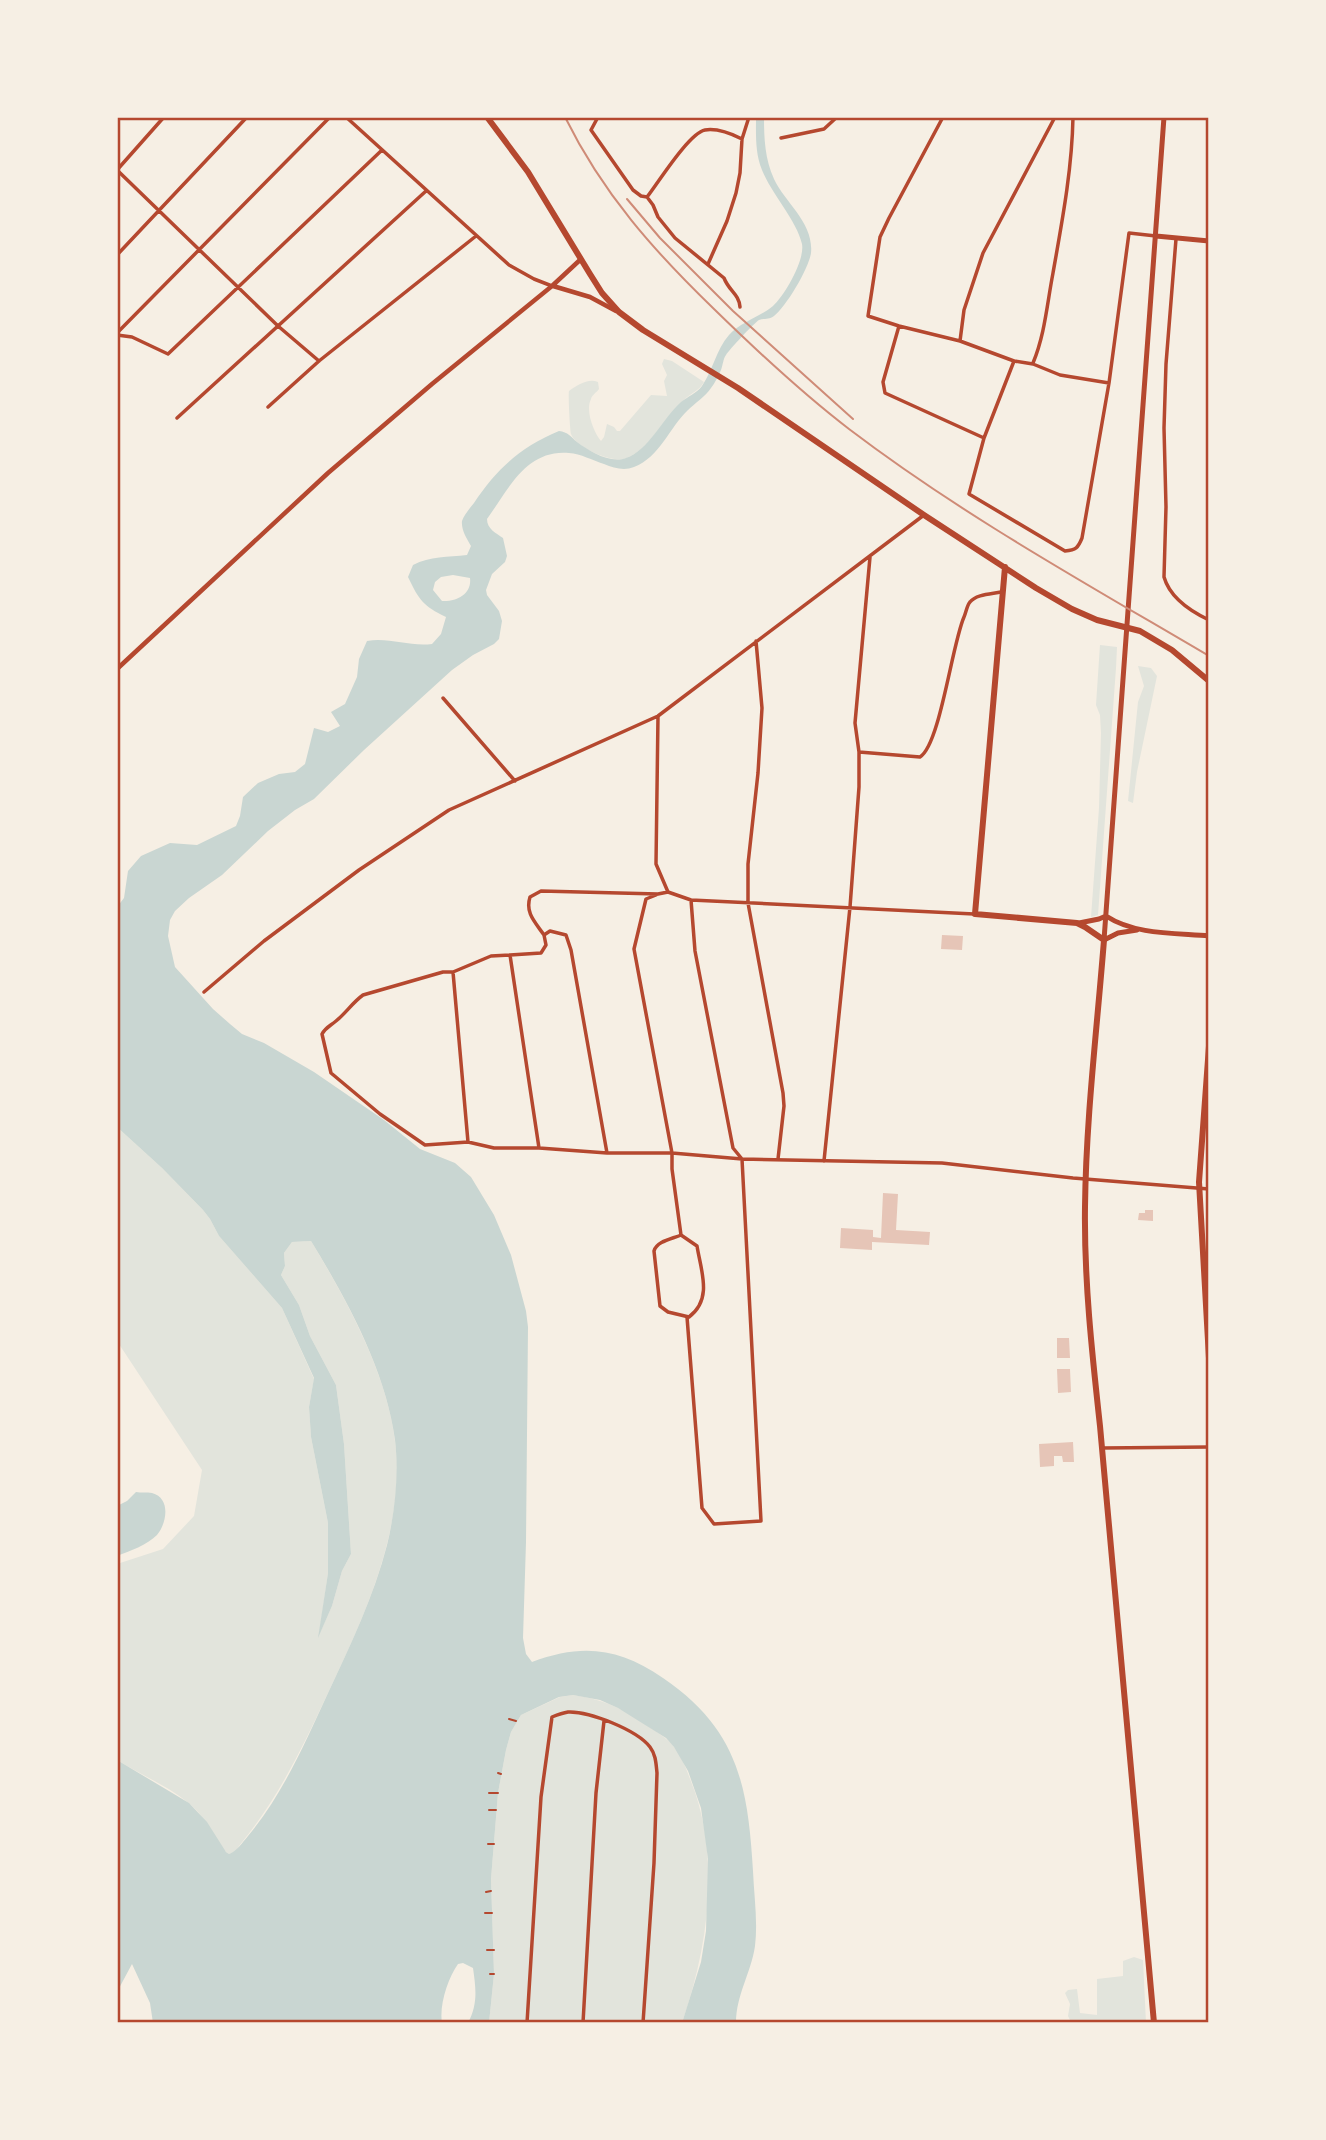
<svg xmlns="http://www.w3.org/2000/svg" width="1326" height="2140" viewBox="0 0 1326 2140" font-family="'Open Sans',sans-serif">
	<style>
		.green { fill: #e2e4dc }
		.water { fill: #c9d6d2; fill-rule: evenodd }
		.building { fill: #e6c5b7 }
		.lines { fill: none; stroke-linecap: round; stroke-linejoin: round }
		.path { stroke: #b5482f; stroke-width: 2 }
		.minor { stroke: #b5482f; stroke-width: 3.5 }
		.tertiary { stroke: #b5482f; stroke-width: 4.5 }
		.secondary { stroke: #b5482f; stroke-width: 5 }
		.trunk { stroke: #b5482f; stroke-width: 6 }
		.rail { stroke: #cf8b77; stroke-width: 2 }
		.neatline { fill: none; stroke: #b5482f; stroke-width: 2.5 }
	</style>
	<rect width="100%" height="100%" fill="#f6efe4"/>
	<path class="green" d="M 664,359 L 672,361 L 704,382 C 699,391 691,393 684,400 C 664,417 652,447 627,458 C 613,464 576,448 571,434 C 570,430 568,395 569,391 C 578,385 588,378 598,382 L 599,389 C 596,393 592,395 591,399 C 585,411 594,433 601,441 L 604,437 L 607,424 L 614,427 L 617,431 L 620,431 L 651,395 L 667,396 L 664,381 L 667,375 L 662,364 Z
		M 1100,645 L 1117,647 L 1116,668 L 1098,915 L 1091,917 L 1099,808 L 1101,733 L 1100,715 L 1096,705 Z
		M 1138,666 L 1151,668 L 1157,676 L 1137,772 L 1133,803 L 1128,801 L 1138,702 L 1144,686 Z
		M 117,1127 L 162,1168 L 203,1210 L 210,1219 L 219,1236 L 282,1308 L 314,1379 L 309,1407 L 311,1437 L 328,1523 L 328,1573 L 319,1635 L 332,1606 L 342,1571 L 351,1554 L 344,1444 L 336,1385 L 310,1336 L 299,1305 L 281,1275 L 285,1266 L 284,1253 L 292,1242 L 311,1241 C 346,1299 387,1373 395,1441 C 406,1529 364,1617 327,1695 C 302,1749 277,1800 239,1846 L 235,1852 L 229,1854 C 216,1845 208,1822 196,1810 C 176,1789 142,1776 117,1760 L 117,1564 L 163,1549 L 194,1516 L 202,1470 L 117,1341 Z
		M 573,1695 C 598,1698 621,1707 642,1722 C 653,1730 667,1737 675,1748 C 685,1762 689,1777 695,1792 C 720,1867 707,1949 682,2023 L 489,2023 L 494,1974 L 491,1879 L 498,1793 L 506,1750 L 511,1732 L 521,1715 L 560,1697 Z
		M 1134,1957 L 1143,1960 L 1146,2023 L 1087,2023 L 1070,2020 L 1068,2016 L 1070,2004 L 1065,1993 L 1068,1990 L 1077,1989 L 1080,2013 L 1097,2015 L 1097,1979 L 1123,1976 L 1123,1961 Z"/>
	<path class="water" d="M 756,117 L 764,117 C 764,139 765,159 774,179 C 786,204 814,223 811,253 C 809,268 786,307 774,316 C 769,320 764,318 759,320 C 754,323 729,350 726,355 C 723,359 723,365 721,370 C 718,376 715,383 711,388 C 705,397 695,403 688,410 C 669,428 660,457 634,467 C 624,471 614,468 604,464 C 592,460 581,454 569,453 C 526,449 508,490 487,519 C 487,529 496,533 503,538 L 507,556 L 505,562 L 492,574 L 486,590 L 487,595 L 499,611 L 502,621 L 499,639 L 494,644 L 473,655 L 452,670 L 364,750 L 314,799 L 295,810 L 268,831 L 222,875 L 189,898 L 175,911 L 170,920 L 168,936 L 175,967 L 213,1009 L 230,1024 L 242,1034 L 264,1043 L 314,1072 L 384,1120 L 420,1149 L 455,1163 L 471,1177 L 494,1215 L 511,1255 L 526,1311 L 528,1327 L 526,1542 L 523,1638 L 526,1654 L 532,1662 C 583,1643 619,1648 663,1678 C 738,1729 748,1786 753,1871 C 754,1896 758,1921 755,1946 C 751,1973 736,1995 736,2023 L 682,2023 L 701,1962 L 706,1931 L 708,1859 L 701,1808 L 688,1771 L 674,1747 L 666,1738 L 618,1708 L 600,1700 L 573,1695 L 559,1697 L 521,1715 L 511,1732 L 506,1750 L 498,1793 L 491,1879 L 494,1974 L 489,2023 L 468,2023 C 478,2004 476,1989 473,1968 L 463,1963 L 458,1964 C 448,1978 439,2005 442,2023 L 153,2023 L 150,2003 L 132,1964 L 117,1992 L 117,1760 L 189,1803 L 207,1822 L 226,1852 L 229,1854 C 237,1851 242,1843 248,1836 C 283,1794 305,1743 328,1693 C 350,1646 374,1596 387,1545 C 395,1512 399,1474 395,1440 C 386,1371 347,1300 311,1241 L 292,1242 L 284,1253 L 285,1266 L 281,1275 L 299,1305 L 310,1336 L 336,1385 L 344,1444 L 351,1554 L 342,1571 L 332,1606 L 318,1638 L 328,1573 L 328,1523 L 311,1437 L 309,1407 L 314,1378 L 282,1308 L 219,1236 L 210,1219 L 203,1210 L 162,1168 L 117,1127 L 117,907 L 124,898 L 128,871 L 141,856 L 170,843 L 197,845 L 236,826 L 240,816 L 243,797 L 258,783 L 279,774 L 295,772 L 305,764 L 314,728 L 328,732 L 340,726 L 331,712 L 345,704 L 357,677 L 359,659 L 367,641 C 389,637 410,647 432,644 L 441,634 L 446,617 C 423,606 419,600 408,577 L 413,565 C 430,556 448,557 467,555 L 471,546 C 467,539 461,530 462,521 C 464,515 470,508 474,503 C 497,468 521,447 559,431 C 568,432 571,437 577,442 C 589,451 610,464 626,458 C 648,451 663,418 681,402 C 687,397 697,393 702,386 C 713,370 716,350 729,335 C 741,322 760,317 773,306 C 785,295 805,260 802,244 C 797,221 771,193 762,170 C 755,153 756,135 756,117 ZM 453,575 L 470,578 C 472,594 457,602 442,601 L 433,590 L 435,582 L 441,577 Z
		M 136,1492 C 141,1493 147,1492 152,1493 C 171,1498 167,1523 157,1535 C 147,1545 130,1551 117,1556 L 117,1506 L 127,1501 Z"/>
	<path class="building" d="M 942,935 L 963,936 L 962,950 L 941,949 Z
		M 883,1193 L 898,1194 L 896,1230 L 930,1232 L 929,1245 L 872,1242 L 872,1250 L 840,1248 L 841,1228 L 873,1230 L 873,1237 L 881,1238 Z
		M 1145,1210 L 1153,1210 L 1153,1221 L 1138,1220 L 1139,1213 L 1145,1213 Z
		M 1057,1338 L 1069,1338 L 1070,1358 L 1057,1358 Z
		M 1057,1369 L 1070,1369 L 1071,1392 L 1058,1393 Z
		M 1073,1442 L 1074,1462 L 1063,1462 L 1062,1456 L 1054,1456 L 1054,1466 L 1040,1467 L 1039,1444 Z"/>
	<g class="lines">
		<path class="path" d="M 509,1719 L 516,1721
			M 498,1773 L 501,1774
			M 489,1793 L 498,1793
			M 489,1810 L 496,1810
			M 488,1844 L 494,1844
			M 486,1892 L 491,1891
			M 485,1913 L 492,1913
			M 487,1950 L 494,1950
			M 490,1974 L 494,1974"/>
		<path class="minor" d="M 346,117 L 509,265 L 534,279 L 552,286
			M 598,117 L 591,130 L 633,190 L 641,196 L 647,197 L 653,205 L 658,217 L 675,238 L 724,278 C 729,291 739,294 740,307
			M 943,117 L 889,218 L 880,237 L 868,316 L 899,326 L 960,341 L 1014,361 L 1033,364 L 1060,375 L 1109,383 L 1129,233 L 1156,236
			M 781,138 L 824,129 L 837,117
			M 117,170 L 278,326 L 319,361
			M 117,170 L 164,117
			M 647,197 C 658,183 689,133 705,130 C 717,128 732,134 742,139
			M 1176,239 L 1166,364 L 1164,428 L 1166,507 L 1164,577 C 1170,598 1190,611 1209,620
			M 117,255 L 247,117
			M 708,264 L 727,221 L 736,193 L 740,173 L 742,139 L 749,117
			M 899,326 L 883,382 L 885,393 L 984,438
			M 117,333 L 330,117
			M 117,335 L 132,337 L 168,354 L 382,150
			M 960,341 L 964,310 L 983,253 L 1055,117
			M 1014,361 L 984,438 L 969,494 L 1065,551 C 1076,550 1078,548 1082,538 L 1109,383
			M 1033,363 C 1045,334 1047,304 1053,273 C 1062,222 1072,170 1073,117
			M 268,407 L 319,361 L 476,236
			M 177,418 L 426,191
			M 756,641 L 762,708 L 758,773 L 748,864 L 748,903 L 783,1093 L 784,1106 L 778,1159
			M 443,698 L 515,781
			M 658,716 L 656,864 L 668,892
			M 859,752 L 920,757 C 940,745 952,644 964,617 C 966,613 967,605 970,602 C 976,594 992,594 1001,592
			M 656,895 L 646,899 L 634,949 L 672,1153 L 672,1169 L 681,1235 L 697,1246 C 701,1271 713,1299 689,1317 L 668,1312 L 660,1306 L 654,1251 C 657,1241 672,1239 681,1235
			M 510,955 L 491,956 L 453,972 L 443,972 L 363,995 C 352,1003 346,1013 336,1021 C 330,1026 326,1027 322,1034 L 331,1073 L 380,1114 L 425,1145 L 468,1142 L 494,1148 L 539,1148 L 607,1153 L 672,1153 L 742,1159 L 942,1163 L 1073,1178 L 1209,1189
			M 453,972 L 468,1142
			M 204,992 L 264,941 L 359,870 L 449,810 L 658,716 L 924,515
			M 539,1148 L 510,955 L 541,953 L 546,945 L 544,935
			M 607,1153 L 571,950 L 566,935 L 550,931 L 544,935 C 535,922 525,913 530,897 L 541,891 L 658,894 L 668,892 L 691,900 L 974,914
			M 824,1161 L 850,907 L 859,787 L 859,752 L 855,723 L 870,557
			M 687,1317 L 702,1508 L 714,1524 L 761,1521 L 742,1159 L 733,1148 L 695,951 L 691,900
			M 1102,1448 L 1209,1447
			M 527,2023 L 541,1797 L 552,1717 C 557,1715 562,1713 568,1712 C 589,1711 637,1730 650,1747 C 656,1755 656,1764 657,1773 L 654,1863 L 643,2023
			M 583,2023 L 596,1793 L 604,1721"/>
		<path class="tertiary" d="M 553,286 L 590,297 L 616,311
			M 117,669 L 328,473 L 432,384 L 552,286 L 581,259"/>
		<path class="secondary" d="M 1156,236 L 1209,241
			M 1106,916 C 1135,935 1175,933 1209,936
			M 1079,923 L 1099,919 L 1106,916
			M 1104,940 L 1164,117
			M 1104,940 L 1118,933 L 1137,930"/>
		<path class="trunk" d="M 487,117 L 528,172 L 590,274 L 602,293 L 619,312 L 643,330 L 738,388 L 924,515 L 1036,588 L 1072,609 L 1097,620 L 1140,631 L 1172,650 L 1209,681
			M 1005,567 L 975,914 L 1077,923 L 1085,927 L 1104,940 C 1097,1029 1086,1118 1085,1207 C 1084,1280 1092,1353 1100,1426 L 1154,2023
			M 1209,1046 L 1199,1182 L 1209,1358"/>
		<path class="rail" d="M 565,117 C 603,194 654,251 714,309 C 757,351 802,393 849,429 C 962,515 1087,584 1209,656
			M 627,199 L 660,238 L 733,311 L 853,419"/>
	</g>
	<rect width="1326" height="2140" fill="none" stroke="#f6efe4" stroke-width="238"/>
	<rect x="119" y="119" width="1088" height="1902" class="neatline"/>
</svg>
